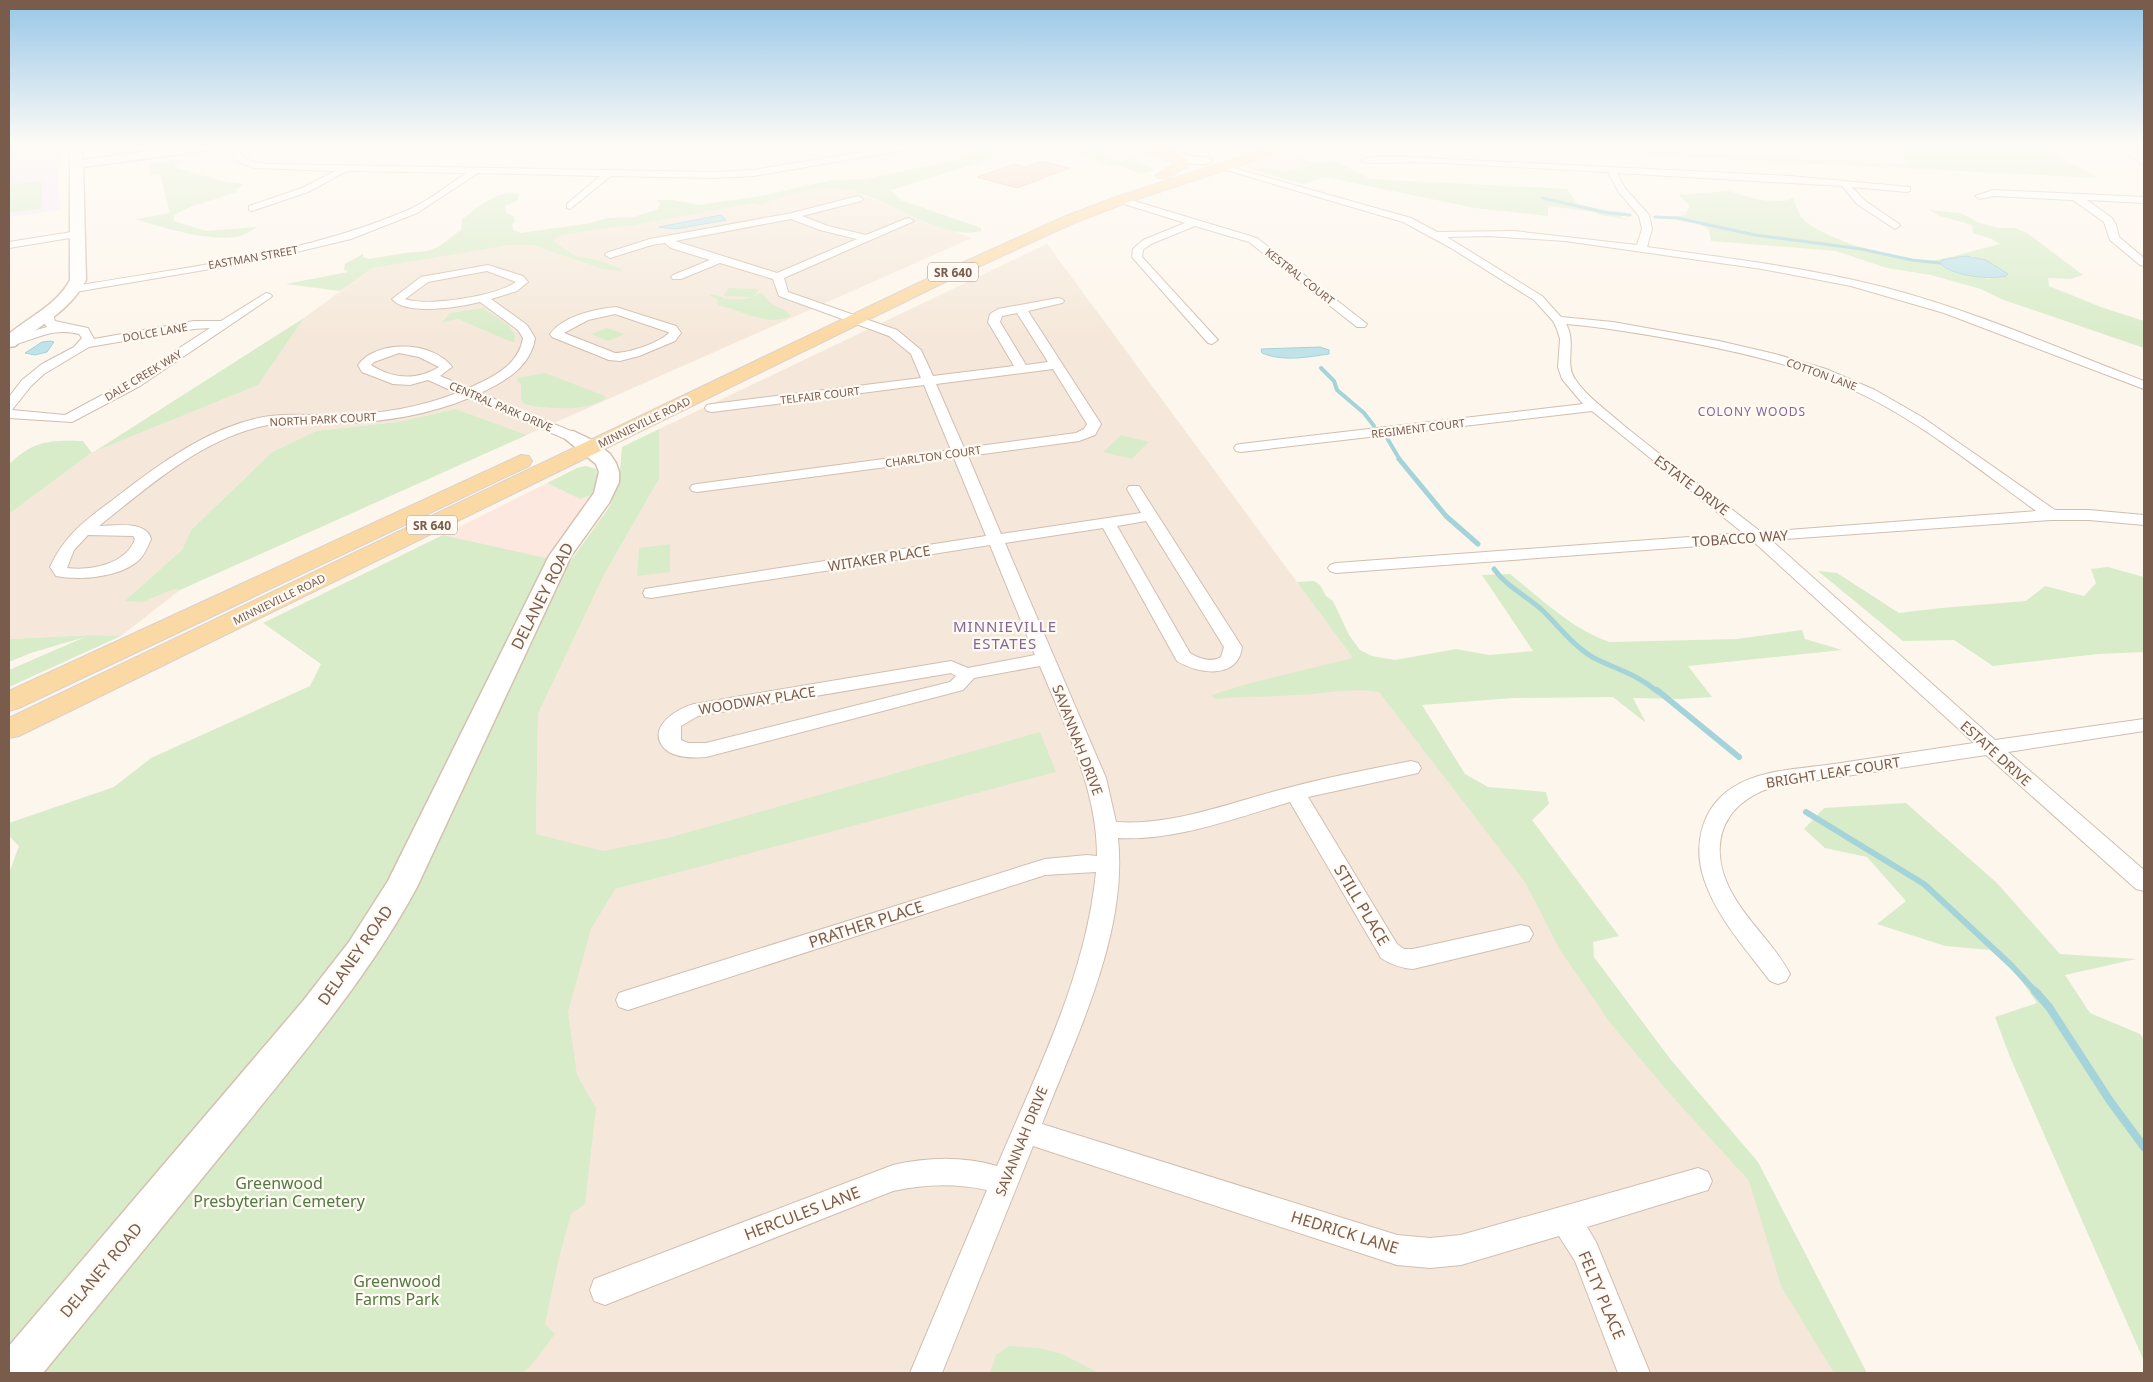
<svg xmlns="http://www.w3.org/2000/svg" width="2153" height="1382" viewBox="0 0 2153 1382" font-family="'Noto Sans',sans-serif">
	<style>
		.residential { fill: #f5e8da }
		.commercial { fill: #fde8e0 }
		.education { fill: #f3e8fa }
		.green { fill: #d8ecc9; fill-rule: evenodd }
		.water { fill: #bfe3e8; stroke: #a5d3da }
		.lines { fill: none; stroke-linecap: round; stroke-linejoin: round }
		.stream-far4 { stroke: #a5d3da; stroke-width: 3 }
		.stream-far3 { stroke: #a5d3da; stroke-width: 4 }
		.stream-far2 { stroke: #a5d3da; stroke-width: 5 }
		.stream-far1 { stroke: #a5d3da; stroke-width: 6 }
		.stream { stroke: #a5d3da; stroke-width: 8 }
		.building { fill: #f3d5c3; stroke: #e6bba3 }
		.street-casing { stroke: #d1beb0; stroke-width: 2 }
		.secondary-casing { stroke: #d6c0b0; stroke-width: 3 }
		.primary-casing { stroke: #dad1cd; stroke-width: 2 }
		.street { fill: #fff; fill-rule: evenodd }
		.secondary { fill: #fff; fill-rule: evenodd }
		.primary { fill: #fbd9a5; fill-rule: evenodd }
		.labels { text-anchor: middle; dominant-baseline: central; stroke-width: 4.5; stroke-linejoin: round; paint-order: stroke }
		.far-street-label { font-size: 11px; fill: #7a5c4d; stroke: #fffaf3 }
		.shield { fill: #fffaf3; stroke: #a28b7f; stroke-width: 1 }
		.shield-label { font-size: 12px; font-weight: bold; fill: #7a5c4d }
		.far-neighbourhood-label { font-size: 12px; letter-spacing: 1px; fill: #846695; stroke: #fffaf3 }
		.street-label { font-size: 14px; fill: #7a5c4d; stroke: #fffaf3 }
		.neighbourhood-label { font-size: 15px; letter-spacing: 1px; fill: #846695; stroke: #fffaf3 }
		.near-street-label { font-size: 16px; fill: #7a5c4d; stroke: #fffaf3 }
		.near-park-label { font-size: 16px; fill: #537a41; stroke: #fffaf3 }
	</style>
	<rect width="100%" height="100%" fill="#fdf6ec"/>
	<path class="residential" d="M 837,185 L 972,238 L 527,435 L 456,409 L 397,422 L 316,431 L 272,452 L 191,530 L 182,550 L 174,589 L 180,590 L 121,636 L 91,635 L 9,639 L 9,514 L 91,453 L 257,385 L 304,318 L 372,268 Z
		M 1047,244 L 1337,636 L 1758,1185 L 1852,1373 L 477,1373 L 534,947 L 538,714 L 604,575 L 659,479 L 659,429 Z"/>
	<path class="commercial" d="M 1280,152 L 1301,158 L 1295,160 L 1308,165 L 1285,172 L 1271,168 L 1250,169 L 1240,165 Z
		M 547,483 L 580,499 L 594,494 L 549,559 L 443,535 Z"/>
	<path class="education" d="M 9,144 L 63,144 L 59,172 L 59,210 L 9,217 Z"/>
	<path class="green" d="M 1011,144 L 1104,144 L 1116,151 L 1104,154 L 1119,161 L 1132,158 L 1155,170 L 1141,174 L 1120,166 L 1111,166 L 1060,147 L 1045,151 L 1029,147 L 891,190 L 901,200 L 981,228 L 981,231 C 944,242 886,197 848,190 C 819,184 786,195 759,205 L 752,203 L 634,225 L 607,228 L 569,234 L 559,236 L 553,241 L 575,256 L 597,260 L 622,269 L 620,271 L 603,269 L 533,245 L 509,245 L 372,268 L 340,291 L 286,284 L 348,272 L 344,269 L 345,264 L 363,254 L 363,257 L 369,259 C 381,257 393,255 405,253 C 420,251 424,254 439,246 C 448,241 452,235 461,230 L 462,219 C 478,208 497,189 518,194 L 518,200 L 505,206 L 506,213 L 513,216 L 515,221 L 512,224 L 513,230 L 521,233 L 591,223 L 607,218 L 634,217 L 658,209 L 660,204 L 657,200 L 674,200 L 698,205 L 762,196 L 832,180 L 865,179 L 963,158 L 959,154 Z
		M 1167,144 L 1236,144 C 1210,152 1193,151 1167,144 Z
		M 1473,144 L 1632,144 L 1645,148 L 1686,153 L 1898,164 L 1909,163 L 1879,144 L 2048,144 L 2060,150 L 2049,151 L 2098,178 L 1473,146 Z
		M 1301,158 L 1314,162 L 1336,161 L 1370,179 L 1567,189 L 1577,204 L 1604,210 L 1626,212 L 1621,217 L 1630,220 L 1599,215 L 1595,212 L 1548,206 L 1548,216 L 1475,208 L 1325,177 L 1303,184 L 1250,169 L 1271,168 L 1285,172 L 1307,166 L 1294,160 Z
		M 174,160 L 183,161 L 174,165 L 177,168 L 222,181 L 244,184 L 236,189 L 237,192 L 190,207 L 174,215 L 174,221 L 206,231 L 257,227 C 252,230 248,234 243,235 C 218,244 161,228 136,219 L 170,213 L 160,174 L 151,175 L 149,164 Z
		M 42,181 L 41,209 L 9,213 L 9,185 Z
		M 1728,191 C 1748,196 1774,207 1793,198 C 1796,204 1798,214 1803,219 C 1818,237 1905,264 1929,261 C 1953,258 1977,249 2000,244 L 1992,239 L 1973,233 L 1972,225 L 1940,216 L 1929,210 L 1961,213 L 1977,222 L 1998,228 L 2015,228 L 2027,233 L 2083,275 L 2071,279 L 2048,278 L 2049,286 L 2101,307 L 2144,321 L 2144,348 L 2001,299 L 1981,289 L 1931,275 L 1887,268 L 1836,251 L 1711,241 L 1709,230 L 1698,223 L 1672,217 L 1685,215 L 1690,206 L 1679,195 ZM 1972,256 L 2004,271 L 1989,279 L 1954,271 L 1942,260 Z
		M 729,288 L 759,289 L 753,297 L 723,296 Z
		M 762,292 C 771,310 780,303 791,316 C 767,327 741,310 718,305 L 718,300 L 709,295 C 716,294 718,296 723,298 C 737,301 751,300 762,292 Z
		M 483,308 L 509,326 L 515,335 L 514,343 L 458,319 L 442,322 L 450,313 Z
		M 304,318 L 258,385 L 91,453 L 9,514 L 9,464 C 35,440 49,440 83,441 L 92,453 Z
		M 607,328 L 624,334 L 608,341 L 591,334 Z
		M 545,373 L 605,396 L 605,399 C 587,412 545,409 524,404 L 521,399 L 521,384 L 517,381 L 517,378 Z
		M 456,409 L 527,435 L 180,590 L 174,589 L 142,602 L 125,601 L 182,550 L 191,530 L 272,452 L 316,431 L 397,422 Z
		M 659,429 L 659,479 L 604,575 L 538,714 L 536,834 L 603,851 L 668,838 L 1040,732 L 1056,772 L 615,889 L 591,929 L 568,1012 L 577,1075 L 596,1108 L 585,1204 L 571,1214 L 559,1258 L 545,1324 L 555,1334 L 530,1367 L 522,1373 L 9,1373 L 9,873 L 19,846 L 9,836 L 9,823 L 114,787 L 151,758 L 310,686 L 321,664 L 263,623 L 443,535 L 569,563 L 610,506 L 619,482 L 622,447 Z
		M 1121,435 L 1149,442 L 1132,459 L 1103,452 Z
		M 586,466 L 596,469 L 598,478 L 594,494 L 580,499 L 547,483 L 577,468 Z
		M 670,544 L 670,572 L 637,576 L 639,548 Z
		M 2108,567 L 2144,577 L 2144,652 L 2098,654 L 1993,666 L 1954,640 L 1903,641 L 1818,571 L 1837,573 L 1899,613 L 1941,608 L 2026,601 L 2045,586 L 2084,596 L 2096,583 L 2091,569 Z
		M 1510,574 C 1541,599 1571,628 1609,642 L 1737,639 L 1802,630 L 1805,639 L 1842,650 L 1688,666 L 1712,697 L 1681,699 L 1633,698 L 1646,723 L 1613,697 L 1513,698 L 1422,705 L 1465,774 L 1488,787 L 1546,792 L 1549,804 L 1532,820 L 1619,936 L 1593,942 L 1594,957 L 1671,1060 L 1758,1162 L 1867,1373 L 1834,1373 L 1781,1286 L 1749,1181 L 1671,1095 L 1611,1024 L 1560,950 L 1525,882 L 1379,692 C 1351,687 1325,694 1298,695 C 1270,697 1243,696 1216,699 L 1211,695 L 1254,682 L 1353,658 L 1297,582 L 1314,581 L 1320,585 L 1326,596 L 1333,601 L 1349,635 L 1360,650 L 1372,656 L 1395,660 L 1456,649 L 1489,655 L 1533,651 L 1482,575 Z
		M 91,635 L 121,636 L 9,687 L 9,670 L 85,637 L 31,653 L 9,662 L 9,639 Z
		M 1906,803 L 1997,883 L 2060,954 L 2136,959 L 2065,975 L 2090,1013 L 2140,1034 L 2144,1039 L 2144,1361 L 2010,1057 L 1995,1017 L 2037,1003 L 2016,973 L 1990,950 L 1945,946 L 1877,924 L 1906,901 L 1867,857 L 1825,848 L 1804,829 L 1824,808 Z
		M 1009,1346 L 1039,1348 L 1062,1354 L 1099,1373 L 990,1373 L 996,1355 Z"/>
	<path class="water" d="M 721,215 L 726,220 L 676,229 L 659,227 Z
		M 1966,256 L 1986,260 L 2008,274 L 2006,276 C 1990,280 1951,276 1940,263 L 1942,260 Z
		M 51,341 L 54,342 L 47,352 L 35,355 L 25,353 L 42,342 Z
		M 1320,347 L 1329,350 L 1329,354 C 1308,357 1283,362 1262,353 L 1261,349 Z"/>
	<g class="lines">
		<path class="stream-far4" d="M 1542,198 L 1608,213 L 1630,215
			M 1655,217 L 1677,218 L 1755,235 L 1861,249 L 1912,260 L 1940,263"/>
		<path class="stream-far3" d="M 1321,368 L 1334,381 L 1337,390 L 1364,413 L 1374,426
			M 1387,438 L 1400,460"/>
		<path class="stream-far2" d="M 1399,459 L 1446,516 L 1478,544
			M 1494,569 C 1506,586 1525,595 1541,609 C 1558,625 1573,646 1594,658 C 1618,670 1637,674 1658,692"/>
		<path class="stream-far1" d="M 1657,690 L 1739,757
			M 1806,812 L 1924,884 L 2011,965 L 2036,992"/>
		<path class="stream" d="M 2035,991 L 2049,1007 L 2110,1101 L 2144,1147"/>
	</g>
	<path class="building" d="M 1041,161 L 1070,168 L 1017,188 L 977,177 L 1015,164 L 1025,167 Z"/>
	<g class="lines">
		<g class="street-casing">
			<path id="street" d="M 227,144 L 235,144 C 242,160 252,163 269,164 L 715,172 L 753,170 L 909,144 L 927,144 L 923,147 L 753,176 L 715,178 L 611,176 L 570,209 L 567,208 L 567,204 L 600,176 L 478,173 L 417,213 L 351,239 L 263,260 L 75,292 L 71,291 L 69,289 L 75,286 C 187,267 303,255 408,210 C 429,201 448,185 466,173 L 347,171 L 308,192 L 252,211 L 249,210 L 249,206 L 302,188 L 335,171 L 255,168 C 240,164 232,159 227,144 Z
				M 2110,144 L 2120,144 L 2144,158 L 2144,165 Z
				M 1388,156 L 1789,176 L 1910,187 L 1910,191 L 1907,192 L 1852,187 L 1864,200 L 1899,224 L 1900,226 L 1895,229 L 1857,204 L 1842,186 L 1617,173 L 1625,188 L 1649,215 L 1652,229 L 1647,247 C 1726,258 1805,267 1883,287 C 1972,310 2058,348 2144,381 L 2144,389 L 1944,313 L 1851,286 L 1762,269 L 1565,241 L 1488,236 L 1447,237 L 1542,296 L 1561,317 L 1613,322 L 1719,341 L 1775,354 L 1826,369 L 1875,390 L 1922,417 L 2055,510 L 2089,510 L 2144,515 L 2144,525 L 2089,520 L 2051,520 L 1771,540 L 1995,740 L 2144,719 L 2144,731 L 2008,752 L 2144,870 L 2144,891 L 2136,889 L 1986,755 L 1773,787 C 1717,805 1706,852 1736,900 C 1752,926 1776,947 1790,974 L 1786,981 L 1778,984 L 1770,981 C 1746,949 1717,918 1704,879 C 1693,846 1701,808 1732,788 C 1761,769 1801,769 1834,764 C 1881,757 1927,750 1974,743 L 1754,542 L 1336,573 L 1330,571 L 1328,568 L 1330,565 L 1336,563 L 1743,533 L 1592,411 L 1241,452 L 1236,451 L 1234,448 L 1236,445 L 1241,444 L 1583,404 L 1562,379 L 1558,367 L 1560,339 L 1557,329 L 1553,321 L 1534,300 L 1451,248 L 1403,222 L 1216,167 L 1220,164 L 1223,165 L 1411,218 L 1437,232 L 1514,231 L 1637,245 L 1642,229 L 1639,216 L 1618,191 L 1608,172 C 1543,169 1478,164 1413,162 C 1403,162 1366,165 1361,161 L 1365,158 ZM 1566,324 C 1602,327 1637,333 1671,339 C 1747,353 1823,370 1890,409 C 1942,439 1988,476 2036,511 L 1761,532 C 1715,496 1667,461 1622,424 C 1606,410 1587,397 1575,379 C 1564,363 1577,343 1566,324 Z
				M 1993,190 L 2144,197 L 2144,203 L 2087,200 L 2112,218 L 2116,225 L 2119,237 L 2144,258 L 2144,266 L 2140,265 L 2110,240 L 2104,222 L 2073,200 L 1993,196 L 1980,199 L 1975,196 Z
				M 858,196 L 863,199 L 861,201 L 802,216 L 828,226 L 866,235 L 905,219 L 909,218 L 914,221 L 784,278 L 788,292 L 897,330 L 921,350 L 933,376 L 1014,366 L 988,322 L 990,314 L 998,309 L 1058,298 L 1062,299 L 1064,301 L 1062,303 L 1028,311 L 1101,424 L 1095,435 L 1079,441 L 968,456 L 1001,534 L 1141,513 L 1127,489 L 1129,486 L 1139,486 L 1242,647 C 1238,680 1198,674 1177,661 L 1103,528 L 1005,543 L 1106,778 L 1116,822 C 1177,826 1236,800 1295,786 C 1333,776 1372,769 1411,761 L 1418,763 L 1421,768 L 1418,773 L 1308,797 L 1397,944 L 1404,949 L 1413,949 L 1521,925 L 1529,927 L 1533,934 L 1529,941 L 1521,943 L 1413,969 C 1401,968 1390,964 1381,958 L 1290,802 C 1235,818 1176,841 1118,838 C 1128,934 1076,1036 1042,1124 L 1397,1235 L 1430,1238 L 1461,1235 L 1698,1168 L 1708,1172 L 1712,1181 L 1708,1190 L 1587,1227 L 1596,1242 L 1650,1373 L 1618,1373 L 1575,1261 L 1559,1236 L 1461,1265 L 1430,1268 L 1397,1265 L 1033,1146 L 942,1373 L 910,1373 L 987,1190 C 955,1183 925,1184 893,1191 L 605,1305 L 594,1301 L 590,1290 L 594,1279 L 893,1165 C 928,1157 962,1156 997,1166 C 1037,1071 1086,976 1096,872 L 1045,875 L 628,1010 L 619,1007 L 616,1000 L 619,993 L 628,990 L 1045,859 L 1087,855 L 1097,856 C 1097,788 1065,727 1040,666 L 974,678 L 963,690 L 706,757 C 694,758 673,758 664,748 C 646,727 678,708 694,704 L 951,661 L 968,668 L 1035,655 L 990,545 L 651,598 L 645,597 L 643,593 L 645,589 L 651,588 L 986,536 L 954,458 L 697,492 L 692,491 L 690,488 L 692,485 L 697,484 L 951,450 L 924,385 L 712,412 L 707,411 L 705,408 L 707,405 L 712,404 L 921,378 L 911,354 L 889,336 L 779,296 L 773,279 L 720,263 L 681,279 L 673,279 L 671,277 L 673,275 L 710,260 L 671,248 L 665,243 L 652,245 L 610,258 L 605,255 L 606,253 L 650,239 L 792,213 ZM 791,219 L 820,230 L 857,239 L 777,273 L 675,241 ZM 1017,313 L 1048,362 L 1026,365 L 1000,322 L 1002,316 ZM 1053,369 L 1087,424 L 1084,429 L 1076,433 L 964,448 L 936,384 ZM 1146,521 L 1224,647 L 1221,657 C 1211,663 1200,659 1190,653 L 1117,526 ZM 951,673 L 956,676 L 950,682 L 706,743 L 688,743 L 681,740 L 681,726 L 698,716 Z
				M 1121,197 L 1257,238 L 1367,324 L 1365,327 L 1357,327 L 1249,242 L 1195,226 L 1151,244 L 1143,250 L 1142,257 L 1218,340 L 1212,344 L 1208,343 L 1132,257 L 1133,249 L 1143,240 L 1185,223 L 1118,202 L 1118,198 Z
				M 78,231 L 82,232 L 82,236 L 9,248 L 9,242 Z
				M 488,265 L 523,276 L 528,282 L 517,291 L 491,299 L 527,325 L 535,338 C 531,367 504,382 480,393 L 578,434 L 580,437 L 578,440 L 568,440 L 469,398 C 430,414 385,422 343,423 C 316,424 289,420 263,426 C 200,440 148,487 99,526 C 114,526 146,520 151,539 C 148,546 145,554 139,560 C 121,577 80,581 56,576 L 50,567 C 68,529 91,517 123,492 C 166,459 215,424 270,416 C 294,413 318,416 342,415 C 381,414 421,407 457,393 L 428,380 L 410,385 L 393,384 L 362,372 L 358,365 C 377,339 433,341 452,367 L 440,376 L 469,388 C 492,378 519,365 523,338 L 518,330 L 480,302 C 460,307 406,316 392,299 L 421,277 ZM 487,271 L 516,282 C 496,296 428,307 405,299 L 428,282 ZM 399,353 L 419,357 L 439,367 C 416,381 393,379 371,365 L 374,362 ZM 88,535 L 133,536 L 135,539 C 126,564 92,571 67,568 L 74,550 Z
				M 266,293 L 270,294 L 272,296 L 270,298 L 140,386 L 72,422 L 9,418 L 9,397 L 22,380 L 42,364 L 74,347 L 82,338 L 79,334 C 50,327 36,340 9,346 L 9,338 L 47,327 L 42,320 L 44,310 L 52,310 L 55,321 L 88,328 L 94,339 L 194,321 L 221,321 ZM 210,328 L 130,380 L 65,415 L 12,410 L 31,386 L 44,374 L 89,347 L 194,329 Z
				M 616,307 L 676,326 L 681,333 L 675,341 L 639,356 L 620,361 L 609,360 L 552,337 L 550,334 C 563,316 595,309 616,307 ZM 615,314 L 668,332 L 669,333 C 659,343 629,353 615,353 L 564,333 L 588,320 Z"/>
		</g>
		<g class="secondary-casing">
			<path id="secondary" d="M 70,144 L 82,144 L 82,160 L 199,144 L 229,144 L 223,148 L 83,167 L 86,280 C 71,310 40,325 15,346 L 9,347 L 9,334 C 29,317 58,304 70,280 Z
				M 1130,144 L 1148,144 L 1193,156 L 1210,158 L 1212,161 C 1202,172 1146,151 1132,147 Z
				M 573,431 L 594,441 L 610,454 L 616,463 L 619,472 L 619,482 L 609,503 L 571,556 L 417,887 C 370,974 306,1050 244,1127 C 177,1209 110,1291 43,1373 L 9,1373 L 9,1346 L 303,1001 L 349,942 L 388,881 L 549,556 L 594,493 L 599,472 L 596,464 L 563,437 L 566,433 Z"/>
		</g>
		<g class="primary-casing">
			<path id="primary" d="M 1144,144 C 1157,142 1175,152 1187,159 L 1188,166 L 1168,178 L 1158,178 L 1156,175 L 1175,163 L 1144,150 L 1142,147 Z
				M 1279,144 L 1297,144 L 1295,147 L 1126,203 L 1076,222 L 943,283 L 19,736 L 9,738 L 9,718 L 931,277 L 1066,216 L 1116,197 Z
				M 521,455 L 529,456 L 532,461 L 529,466 L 19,708 L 9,711 L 9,691 Z"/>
		</g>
		<use href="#street" class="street"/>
		<use href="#secondary" class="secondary"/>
		<use href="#primary" class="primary"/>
	</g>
	<linearGradient id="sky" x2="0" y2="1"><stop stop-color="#97c7e8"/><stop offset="0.43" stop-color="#fefbf6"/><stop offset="1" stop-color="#fefbf6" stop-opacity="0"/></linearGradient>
	<rect width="2153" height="337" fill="url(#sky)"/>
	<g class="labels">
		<g class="far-street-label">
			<text transform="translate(253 257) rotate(-10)">EASTMAN STREET</text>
			<text transform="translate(1300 276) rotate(38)">KESTRAL COURT</text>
			<text transform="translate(155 332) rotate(-10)">DOLCE LANE</text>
			<text transform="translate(1822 374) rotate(20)">COTTON LANE</text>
			<text transform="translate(143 375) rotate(-31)">DALE CREEK WAY</text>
			<text transform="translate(820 395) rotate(-7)">TELFAIR COURT</text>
			<text transform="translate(501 406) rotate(23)">CENTRAL PARK DRIVE</text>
			<text transform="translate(323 419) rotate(-3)">NORTH PARK COURT</text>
			<text transform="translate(644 422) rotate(-26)">MINNIEVILLE ROAD</text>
			<text transform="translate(1418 428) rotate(-7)">REGIMENT COURT</text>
			<text transform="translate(933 456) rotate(-8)">CHARLTON COURT</text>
			<text transform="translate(279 599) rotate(-26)">MINNIEVILLE ROAD</text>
		</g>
		<g class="shield">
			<rect x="928" y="262.5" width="50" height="19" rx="4"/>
			<rect x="407" y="515.5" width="50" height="19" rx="4"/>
		</g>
		<g class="shield-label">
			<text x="953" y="272">SR 640</text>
			<text x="432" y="525">SR 640</text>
		</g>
		<g class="far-neighbourhood-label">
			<text x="1752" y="411">COLONY WOODS</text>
		</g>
		<g class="street-label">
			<text transform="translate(1692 485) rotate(37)">ESTATE DRIVE</text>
			<text transform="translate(1740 538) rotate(-4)">TOBACCO WAY</text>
			<text transform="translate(879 558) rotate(-9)">WITAKER PLACE</text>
			<text transform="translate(757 700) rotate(-9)">WOODWAY PLACE</text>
			<text transform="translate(1078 740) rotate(69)">SAVANNAH DRIVE</text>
			<text transform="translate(1996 753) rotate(42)">ESTATE DRIVE</text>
			<text transform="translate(1833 772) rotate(-9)">BRIGHT LEAF COURT</text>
			<text transform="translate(1021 1141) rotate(-68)">SAVANNAH DRIVE</text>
		</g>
		<g class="neighbourhood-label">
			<text x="1005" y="626">MINNIEVILLE<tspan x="1005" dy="17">ESTATES</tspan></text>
		</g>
		<g class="near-street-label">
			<text transform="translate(542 596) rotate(-63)">DELANEY ROAD</text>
			<text transform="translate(1362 905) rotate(59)">STILL PLACE</text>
			<text transform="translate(866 924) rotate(-18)">PRATHER PLACE</text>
			<text transform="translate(355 955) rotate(-55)">DELANEY ROAD</text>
			<text transform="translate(802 1213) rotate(-21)">HERCULES LANE</text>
			<text transform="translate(1345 1232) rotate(17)">HEDRICK LANE</text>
			<text transform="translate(101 1270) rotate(-50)">DELANEY ROAD</text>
			<text transform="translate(1602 1295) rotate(67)">FELTY PLACE</text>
		</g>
		<g class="near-park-label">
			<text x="279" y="1183">Greenwood<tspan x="279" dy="18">Presbyterian Cemetery</tspan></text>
			<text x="397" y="1281">Greenwood<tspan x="397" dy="18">Farms Park</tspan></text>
		</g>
	</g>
	<rect width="2153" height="1382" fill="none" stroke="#7a5c4d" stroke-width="20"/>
</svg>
